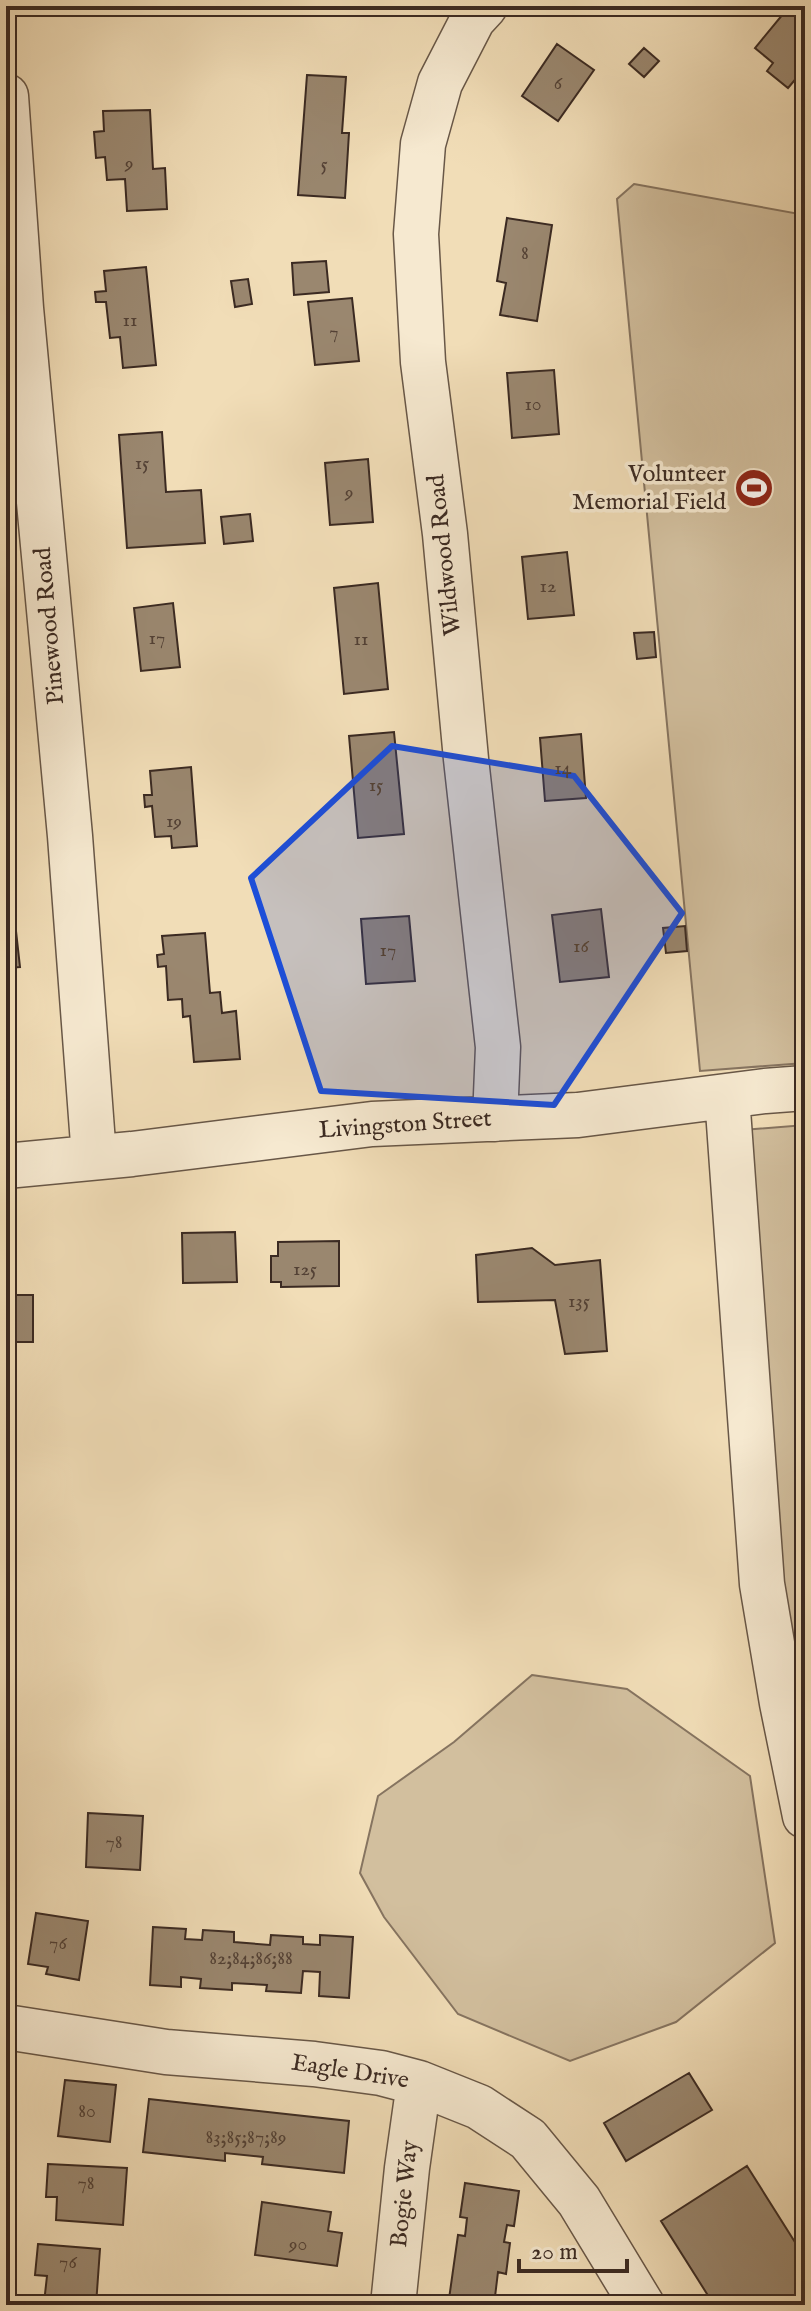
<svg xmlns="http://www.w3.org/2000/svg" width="811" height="2311" viewBox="0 0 811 2311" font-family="'IM FELL English',serif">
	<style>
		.green { fill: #d2bf9e; stroke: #867460; stroke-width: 2 }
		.building { fill: #9a876f; stroke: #3b2a22; stroke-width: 2 }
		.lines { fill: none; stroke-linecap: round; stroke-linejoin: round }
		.minor-casing { stroke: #685747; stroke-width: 47 }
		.minor { stroke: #f6e9d0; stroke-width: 44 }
		.marked { fill: #1d4ed8; fill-opacity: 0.2; stroke: #1d4ed8; stroke-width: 6; stroke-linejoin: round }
		.labels { text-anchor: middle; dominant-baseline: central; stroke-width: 7; stroke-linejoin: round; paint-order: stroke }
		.number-label { font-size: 20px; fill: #534135 }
		.poi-label { font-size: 24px; fill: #3b2a22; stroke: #f6e9d0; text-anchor: end }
		.street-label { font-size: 24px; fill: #3b2a22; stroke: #f6e9d0 }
	</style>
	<rect width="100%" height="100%" fill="#f1ddb7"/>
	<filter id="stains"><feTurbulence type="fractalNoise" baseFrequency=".0025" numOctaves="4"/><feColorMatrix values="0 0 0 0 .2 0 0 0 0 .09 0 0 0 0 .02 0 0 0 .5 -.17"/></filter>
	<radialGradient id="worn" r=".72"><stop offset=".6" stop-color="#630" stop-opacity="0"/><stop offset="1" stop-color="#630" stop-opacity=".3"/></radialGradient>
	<path class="green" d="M 634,184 L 805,215 L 805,1063 L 700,1071 L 617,199 Z
		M 805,1125 L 805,1677 L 788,1665 L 743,1130 Z
		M 532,1675 L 627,1689 L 750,1776 L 775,1943 L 676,2022 L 570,2061 L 458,2014 L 384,1917 L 360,1873 L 378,1796 L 454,1742 Z"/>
	<path class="building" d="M 788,8 L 805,21 L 805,80 L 799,75 L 788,88 L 767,71 L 773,63 L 755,48 Z
		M 557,44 L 594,70 L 558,121 L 522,96 Z
		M 644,48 L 659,61 L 644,77 L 629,64 Z
		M 307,75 L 346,77 L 342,133 L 349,133 L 345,198 L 298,195 Z
		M 150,110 L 153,169 L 165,168 L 167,209 L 127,211 L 125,179 L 107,180 L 105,157 L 96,158 L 94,132 L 104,131 L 103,111 Z
		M 507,218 L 552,225 L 537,321 L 500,315 L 506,283 L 497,281 Z
		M 326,261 L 329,292 L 294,295 L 292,263 Z
		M 146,267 L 156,365 L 123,368 L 120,337 L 110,338 L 106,302 L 96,302 L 95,292 L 106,291 L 104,271 Z
		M 248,279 L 252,304 L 235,307 L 231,281 Z
		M 352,298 L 359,361 L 315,365 L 308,302 Z
		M 554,370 L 559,434 L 512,438 L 507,373 Z
		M 162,432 L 166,492 L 201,490 L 205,543 L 127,548 L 119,435 Z
		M 368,459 L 373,522 L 330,525 L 325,463 Z
		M 250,514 L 253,541 L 224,544 L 221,517 Z
		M 567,552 L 574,615 L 528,619 L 522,557 Z
		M 378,583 L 388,689 L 344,694 L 334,588 Z
		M 173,603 L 180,667 L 141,671 L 134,608 Z
		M 654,632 L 656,657 L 637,659 L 634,633 Z
		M 394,732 L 404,834 L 358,838 L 349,736 Z
		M 581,734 L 586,798 L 545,801 L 540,738 Z
		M 191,767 L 197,846 L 172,848 L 171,836 L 155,837 L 152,806 L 145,807 L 144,795 L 152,795 L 150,771 Z
		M 13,904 L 20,967 L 6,968 L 6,905 Z
		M 601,909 L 609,977 L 560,982 L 552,915 Z
		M 409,916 L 415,981 L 366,984 L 361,919 Z
		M 685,926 L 687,951 L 666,953 L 663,928 Z
		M 205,933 L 210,993 L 220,992 L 222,1013 L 236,1011 L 240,1059 L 194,1062 L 190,1016 L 183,1017 L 182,999 L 168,1000 L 166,966 L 158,967 L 157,955 L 164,954 L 162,936 Z
		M 235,1232 L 237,1282 L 183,1283 L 182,1233 Z
		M 339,1241 L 339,1286 L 281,1287 L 281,1282 L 271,1282 L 271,1256 L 278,1256 L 278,1242 Z
		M 532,1248 L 555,1265 L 600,1260 L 607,1351 L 565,1354 L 555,1300 L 478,1302 L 476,1255 Z
		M 6,1295 L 33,1295 L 33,1342 L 6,1342 Z
		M 88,1813 L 143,1816 L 140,1870 L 86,1867 Z
		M 36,1913 L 88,1921 L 79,1980 L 46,1974 L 48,1967 L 28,1964 Z
		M 153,1927 L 186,1929 L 185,1939 L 202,1940 L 203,1930 L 234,1932 L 234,1942 L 270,1945 L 271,1935 L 303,1937 L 303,1944 L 320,1945 L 320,1935 L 353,1937 L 349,1998 L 319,1996 L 320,1972 L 303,1971 L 301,1993 L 266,1991 L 267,1985 L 232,1983 L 232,1990 L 200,1988 L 201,1979 L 181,1977 L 181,1987 L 150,1985 Z
		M 689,2073 L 712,2110 L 626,2161 L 604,2123 Z
		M 65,2080 L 116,2085 L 110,2142 L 58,2136 Z
		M 149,2099 L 349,2121 L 344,2173 L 262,2164 L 263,2157 L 225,2153 L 225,2161 L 143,2152 Z
		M 48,2164 L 127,2168 L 123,2225 L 56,2220 L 57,2197 L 46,2197 Z
		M 747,2166 L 805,2258 L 805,2305 L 714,2305 L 661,2221 Z
		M 465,2183 L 519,2191 L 514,2226 L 507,2225 L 504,2242 L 510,2243 L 506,2274 L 498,2272 L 494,2305 L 439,2305 L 440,2298 L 449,2299 L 458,2235 L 465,2236 L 467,2218 L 460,2217 Z
		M 262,2202 L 331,2212 L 328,2231 L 342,2233 L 337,2266 L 255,2255 Z
		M 38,2244 L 100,2249 L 96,2305 L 44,2303 L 47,2276 L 35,2275 Z
		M 326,2301 L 326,2305 L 275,2305 L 275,2303 Z"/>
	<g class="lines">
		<g class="minor-casing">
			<path id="minor" d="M 485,6 L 473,19 L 440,83 L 423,144 L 416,234 L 423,362 L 445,534 L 466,759 L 498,1047 L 495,1119
				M 6,96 L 21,308 L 70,836 L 94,1157
				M 727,1096 L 762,1584 L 782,1703 L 805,1816
				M 6,1166 L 132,1154 L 372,1124 L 578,1115 L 765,1091 L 805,1088
				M 6,2027 L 166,2052 L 314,2064 L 381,2073 L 419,2083 L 479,2107 L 528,2139 L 579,2201 L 642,2305
				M 393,2305 L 407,2168 L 419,2083"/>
		</g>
		<use href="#minor" class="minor"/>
	</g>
	<path class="marked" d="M 392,746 L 574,776 L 682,913 L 554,1105 L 321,1091 L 251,878 Z"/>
	<defs>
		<g id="stadium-disc" transform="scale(2)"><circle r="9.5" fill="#8f2418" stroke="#f6e9d0"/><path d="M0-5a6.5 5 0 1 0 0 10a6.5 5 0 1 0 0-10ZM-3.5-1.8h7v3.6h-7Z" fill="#fff"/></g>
	</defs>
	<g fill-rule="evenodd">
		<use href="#stadium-disc" x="754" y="488"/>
	</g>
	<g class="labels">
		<g class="number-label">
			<text x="558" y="83">6</text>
			<text x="129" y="163">9</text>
			<text x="324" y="164">5</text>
			<text x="525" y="253">8</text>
			<text x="130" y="320">11</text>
			<text x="334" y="332">7</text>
			<text x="533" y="404">10</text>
			<text x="142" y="463">15</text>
			<text x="349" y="492">9</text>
			<text x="548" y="586">12</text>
			<text x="157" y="638">17</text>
			<text x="361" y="639">11</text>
			<text x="563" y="768">14</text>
			<text x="376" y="785">15</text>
			<text x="174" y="821">19</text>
			<text x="581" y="946">16</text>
			<text x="388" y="950">17</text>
			<text x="305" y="1269">125</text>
			<text x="579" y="1301">135</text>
			<text x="114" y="1842">78</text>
			<text x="58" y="1943">76</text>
			<text x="251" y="1958">82;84;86;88</text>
			<text x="87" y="2111">80</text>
			<text x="246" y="2137">83;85;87;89</text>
			<text x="86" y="2183">78</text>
			<text x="298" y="2244">90</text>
			<text x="68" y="2262">76</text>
		</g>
		<g class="poi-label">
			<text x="726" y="474">Volunteer<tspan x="726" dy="28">Memorial Field</tspan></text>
		</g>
		<g class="street-label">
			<text transform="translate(445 555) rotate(-96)">Wildwood Road</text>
			<text transform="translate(50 626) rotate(-95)">Pinewood Road</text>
			<text transform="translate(405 1125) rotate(-4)">Livingston Street</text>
			<text transform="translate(350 2072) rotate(9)">Eagle Drive</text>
			<text transform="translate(405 2194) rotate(-84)">Bogie Way</text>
		</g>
	</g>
	<rect width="811" height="2311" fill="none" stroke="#f1ddb7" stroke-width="32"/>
	<rect x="8" y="8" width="795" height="2295" fill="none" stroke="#3b2a22" stroke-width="4"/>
	<rect x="16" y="16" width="779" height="2279" fill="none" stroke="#3b2a22" stroke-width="2"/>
	<path d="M519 2259v12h108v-12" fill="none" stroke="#3b2a22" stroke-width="4"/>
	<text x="531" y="2259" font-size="24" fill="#3b2a22" stroke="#f6e9d0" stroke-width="6" paint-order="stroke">20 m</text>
	<rect width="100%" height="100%" filter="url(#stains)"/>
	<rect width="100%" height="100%" fill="url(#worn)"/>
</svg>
